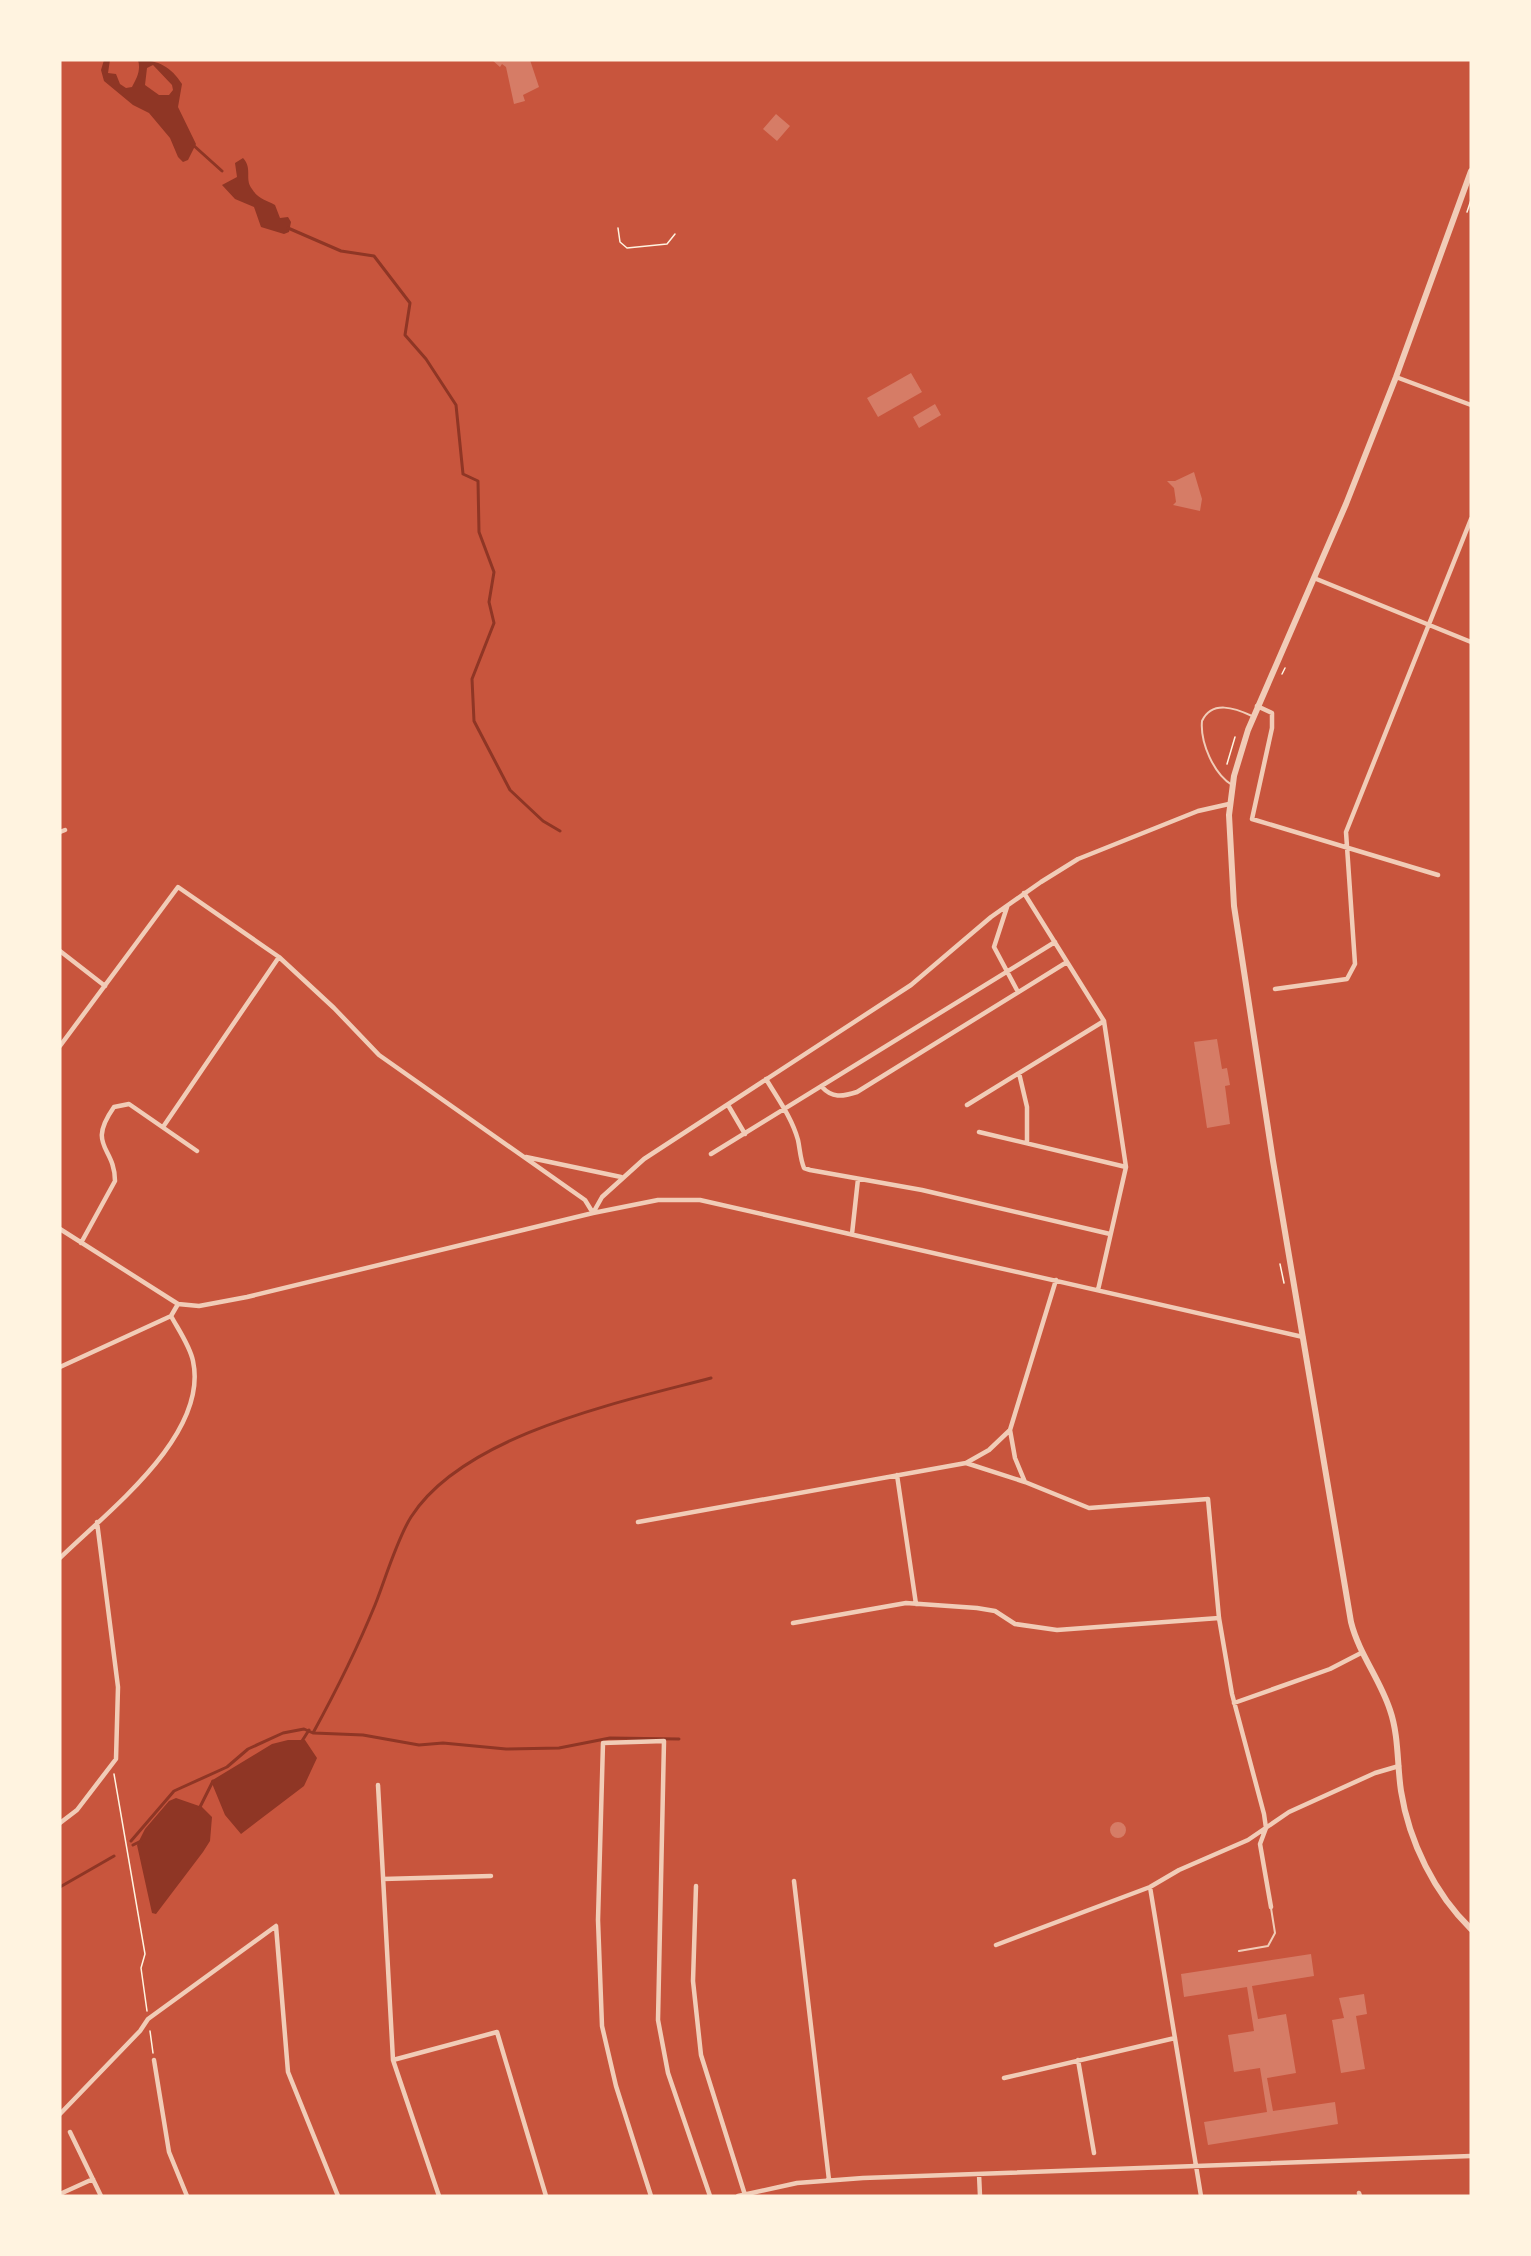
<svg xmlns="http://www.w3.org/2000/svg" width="1531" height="2256" viewBox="0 0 1531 2256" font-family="'Exo 2',sans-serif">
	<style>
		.water { fill: #8f3625; fill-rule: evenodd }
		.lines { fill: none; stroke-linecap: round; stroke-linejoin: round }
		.stream { stroke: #8f3625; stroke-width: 3 }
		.building { fill: #d67c66 }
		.path { stroke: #fff3e0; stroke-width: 1.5 }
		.service { stroke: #f1ccb7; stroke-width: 2 }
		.minor { stroke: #f1ccb7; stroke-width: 4.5 }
		.tertiary { stroke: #f1ccb7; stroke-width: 6 }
	</style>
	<rect width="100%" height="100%" fill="#c8553d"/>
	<path class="water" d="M 104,60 L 110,60 L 108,73 L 116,74 L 120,84 L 126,88 L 132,87 C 137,78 141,70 138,60 C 159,60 171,67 182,84 L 178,107 L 196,144 L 188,160 L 183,162 L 178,157 L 170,138 L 149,113 L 133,105 L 104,81 L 101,70 ZM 153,65 L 172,85 L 173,90 L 169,95 L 159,95 L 145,85 L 147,68 Z
		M 243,158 C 253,169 244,179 252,189 C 258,199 267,200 275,205 L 280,218 L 288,217 L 291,222 L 289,232 L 284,234 L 261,227 L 254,207 L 235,199 L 222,185 L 237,177 L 235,163 Z
		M 288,1740 L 305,1740 L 317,1758 L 304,1786 L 241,1834 L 225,1815 L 211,1781 L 272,1744 Z
		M 176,1798 L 202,1807 L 212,1817 L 210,1841 L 203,1852 L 156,1914 L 152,1913 L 137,1845 L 145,1829 L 169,1801 Z"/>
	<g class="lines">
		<path class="stream" d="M 192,144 L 222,171
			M 288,228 L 341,251 L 374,256 L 410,303 L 405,335 L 426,359 L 456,405 L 463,474 L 478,481 L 479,532 L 494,572 L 489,602 L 494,623 L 472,679 L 474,721 L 510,790 L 543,821 L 560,831
			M 314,1733 L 363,1735 L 419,1745 L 443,1743 L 506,1749 L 559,1748 L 610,1738 L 679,1739
			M 302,1741 L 309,1730
			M 199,1809 L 213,1781
			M 131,1841 L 174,1791 L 227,1767 L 248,1749 L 283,1733 L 304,1729 L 313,1733 C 336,1691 357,1649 375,1605 C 385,1580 397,1539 411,1517 C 464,1434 621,1402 711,1378
			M 133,1845 L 141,1841
			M 60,1887 L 114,1856"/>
	</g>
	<path class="building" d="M 492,60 L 530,60 L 539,87 L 523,95 L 525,101 L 514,104 L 506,67 L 502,64 L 500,67 Z
		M 776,114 L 790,126 L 777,141 L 763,129 Z
		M 911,373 L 922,392 L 878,417 L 867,398 Z
		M 935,404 L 941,415 L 919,428 L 913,417 Z
		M 1194,472 L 1202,499 L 1200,511 L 1173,505 L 1176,502 L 1174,488 L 1167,481 L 1175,481 Z
		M 1217,1039 L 1222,1069 L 1227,1068 L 1230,1085 L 1225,1086 L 1230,1124 L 1207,1128 L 1194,1042 Z
		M1110 1830a8 8 0 1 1 16 0a8 8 0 1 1-16 0Z
		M 1311,1954 L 1314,1976 L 1252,1986 L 1258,2019 L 1286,2014 L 1296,2073 L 1267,2078 L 1273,2111 L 1335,2102 L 1338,2124 L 1208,2145 L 1204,2122 L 1267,2112 L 1260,2068 L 1234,2072 L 1228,2035 L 1254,2031 L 1247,1987 L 1184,1997 L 1181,1974 Z
		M 1364,1994 L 1367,2014 L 1356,2016 L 1365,2069 L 1341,2073 L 1332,2020 L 1344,2018 L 1339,1998 Z"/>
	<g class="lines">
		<path class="path" d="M 1467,212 L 1471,200
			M 618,228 L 620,242 L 627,248 L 667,244 L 675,234
			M 1282,674 L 1285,668
			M 1227,764 L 1235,737
			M 1280,1264 L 1284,1283
			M 114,1774 L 145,1954 L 141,1968 L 147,2011
			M 150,2031 L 153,2053"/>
		<path class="service" d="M 1232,785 C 1214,774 1200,743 1202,721 C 1212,700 1235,708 1252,716
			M 1239,1951 L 1268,1946 L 1275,1933 L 1271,1908"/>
		<path class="minor" d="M 1396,377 L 1471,405
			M 1314,578 L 1471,642
			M 1257,706 L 1272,713 L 1272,728 L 1252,819 L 1438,875
			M 60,832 L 65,830
			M 1024,893 L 1104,1021 L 1126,1167 L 1098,1290
			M 1007,907 L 994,947 L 1018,992
			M 60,951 L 105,986
			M 1275,989 L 1347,979 L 1355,964 L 1346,832 L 1471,519
			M 60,1046 L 178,887 L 279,957 L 334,1008 L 379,1055 L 585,1200 L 593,1213 L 602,1197 L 644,1159 L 911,985 L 991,917 L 1041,882 L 1078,859 L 1198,811 L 1229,804
			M 1019,1073 L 1027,1107 L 1027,1143
			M 766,1079 C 778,1099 792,1118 798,1140 C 800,1149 800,1158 804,1168 L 810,1170 L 922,1190 L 1110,1234
			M 822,1087 C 832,1098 842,1097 857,1092 L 1067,962
			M 728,1105 L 745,1134
			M 967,1105 L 1104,1021
			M 163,1127 L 279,957
			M 979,1132 L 1126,1167
			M 711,1154 L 1055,942
			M 526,1157 L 621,1177
			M 60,1229 L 178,1304 L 199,1306 L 247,1297 L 593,1213 L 658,1200 L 700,1200 L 1303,1337
			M 852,1234 L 858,1179
			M 81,1243 L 115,1181 C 115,1146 86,1147 114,1107 L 129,1104 L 197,1151
			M 60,1367 L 171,1316 L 178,1304
			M 1010,1430 L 1015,1458 L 1025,1482 L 1089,1508 L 1208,1499 L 1219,1618 L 1232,1694 L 1264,1814 L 1266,1828 L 1260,1844 L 1271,1907
			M 966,1463 L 1025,1482
			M 897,1475 L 916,1604
			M 638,1522 L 966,1463 L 989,1450 L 1010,1430 L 1056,1280
			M 60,1558 C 108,1511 209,1435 193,1361 C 190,1346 178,1329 171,1316
			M 793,1623 L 906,1603 L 977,1608 L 995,1611 L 1015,1624 L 1057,1630 L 1219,1618
			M 1234,1703 L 1330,1669 L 1361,1653
			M 378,1785 L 393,2060 L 439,2196
			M 60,1823 L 77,1810 L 116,1759 L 118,1687 L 97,1522
			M 383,1879 L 491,1876
			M 794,1881 L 829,2180
			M 696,1886 L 693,1981 L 701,2055 L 745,2195
			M 1150,1887 L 1201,2196
			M 996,1945 L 1150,1887 L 1179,1870 L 1248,1840 L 1289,1812 L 1375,1773 L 1399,1766
			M 154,2060 L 169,2152 L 187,2196
			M 393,2060 L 497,2032 L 546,2196
			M 1078,2060 L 1094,2153
			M 1004,2078 L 1175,2038
			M 60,2114 L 140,2031 L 148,2019 L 276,1926 L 288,2072 L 338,2196
			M 70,2132 L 101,2196
			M 979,2174 L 980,2196
			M 1359,2193 L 1360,2196
			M 60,2194 L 93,2179
			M 651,2196 L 616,2086 L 602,2026 L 598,1920 L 603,1743 L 664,1741 L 658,2020 L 668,2073 L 710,2196
			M 738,2196 L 797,2183 L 863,2178 L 1471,2156"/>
		<path class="tertiary" d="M 1471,171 L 1396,377 L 1346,504 L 1248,730 L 1234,776 L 1229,815 L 1234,906 L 1273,1161 L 1351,1622 C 1359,1654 1380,1679 1390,1710 C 1399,1736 1397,1765 1401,1791 C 1409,1842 1435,1894 1471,1929"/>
	</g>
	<rect width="1531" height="2256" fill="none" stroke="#fff3e0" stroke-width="123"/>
</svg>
